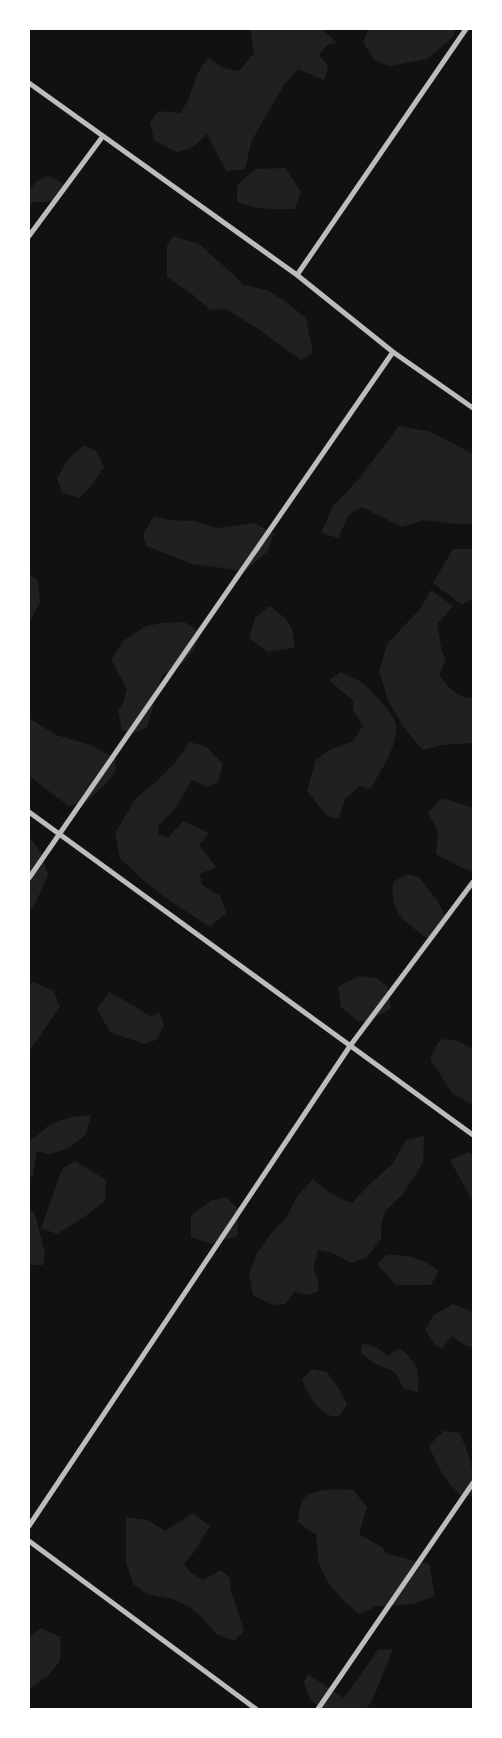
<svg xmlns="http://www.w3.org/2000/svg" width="502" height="1738" viewBox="0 0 502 1738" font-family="Roboto,sans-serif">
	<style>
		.green { fill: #202020 }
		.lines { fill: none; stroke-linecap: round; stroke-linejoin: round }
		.minor { stroke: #bcbcbc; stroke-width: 5 }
	</style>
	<rect width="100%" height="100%" fill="#111"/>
	<path class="green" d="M 249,29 L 322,29 L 337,43 L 327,45 L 319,55 L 328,66 L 324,80 L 298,69 L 284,85 L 252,140 L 245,169 L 226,171 L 207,134 L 192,148 L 176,152 L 154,140 L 150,123 L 158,111 L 180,113 C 184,107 188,101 190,95 C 196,79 196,71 209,58 L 224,68 L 239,71 L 254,53 L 251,32 Z
		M 369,29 L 455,29 L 453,37 L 427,59 L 389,66 L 374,60 L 363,42 Z
		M 286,168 L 301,192 L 295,209 C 274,210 256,209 237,202 L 237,185 L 255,169 Z
		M 48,175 L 65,185 L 62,197 L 47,202 L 33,202 L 29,208 L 29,190 L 36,182 Z
		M 173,236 L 199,244 L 235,276 L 243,285 L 267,290 L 286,302 L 306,318 L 313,353 L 301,360 L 257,328 L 226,309 L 210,310 L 192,294 L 167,277 L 167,246 Z
		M 399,426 L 431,432 L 473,454 L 473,524 L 456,524 L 424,520 L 402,527 L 362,507 L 349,515 L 338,538 L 321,533 L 333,506 L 357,481 Z
		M 84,445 L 96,451 L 104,467 L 90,488 L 79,498 L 62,493 L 57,478 L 68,459 Z
		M 154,516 L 169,520 L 195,521 L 217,528 L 255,523 L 274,534 L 267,552 L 245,571 L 192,564 L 146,546 L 143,534 Z
		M 453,549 L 473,549 L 473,598 L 462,605 L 433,583 Z
		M 29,574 L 38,581 L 40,603 L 29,622 Z
		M 431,590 L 453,606 L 437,624 L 442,652 L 446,659 L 439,675 C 447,686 458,699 473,698 L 473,743 L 442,745 L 423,750 L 404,728 L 388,700 L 379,671 L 387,644 L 420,609 Z
		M 269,606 C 287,618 295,625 294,648 L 268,652 L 249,638 L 255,618 Z
		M 184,622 L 201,633 C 191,658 186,663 162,675 L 147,728 L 134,733 L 122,731 L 118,711 L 123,703 L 127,689 L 111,660 L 122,642 L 144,627 L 161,623 Z
		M 341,672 C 348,676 356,678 362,683 C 370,688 395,716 396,724 C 399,745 380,772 370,789 L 360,786 L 345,799 L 339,819 L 327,816 L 307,791 L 316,759 L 331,749 L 352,742 L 363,726 L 353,710 L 353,701 L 329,680 Z
		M 29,718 L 56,735 L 91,745 L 115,758 L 116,770 L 105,785 L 87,801 L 69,806 L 29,776 Z
		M 189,742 L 205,746 L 223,764 L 218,782 L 207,787 L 192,780 L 175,809 L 159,825 L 158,834 L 168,838 L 183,821 L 209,833 L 199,845 L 216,867 L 200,874 L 202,885 L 220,896 L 226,913 L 210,927 L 163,896 L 143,880 L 120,858 L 115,833 L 136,798 L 157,781 L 175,763 Z
		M 442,798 L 471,807 L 473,810 L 473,871 L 464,869 L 436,854 L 438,832 L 428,812 Z
		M 29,837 L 41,852 L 48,875 L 36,902 L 29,912 Z
		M 407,874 L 419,877 L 437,900 L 447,920 L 437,935 L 428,939 C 405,921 390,915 393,882 Z
		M 359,976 L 376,978 L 387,986 L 391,1008 L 369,1022 L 358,1021 L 341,1007 L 338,987 Z
		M 34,982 L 54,991 L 60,1007 L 29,1051 L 29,984 Z
		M 109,992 L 138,1008 L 151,1017 L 160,1012 L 164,1026 L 156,1040 L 144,1044 L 110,1032 L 97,1009 Z
		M 443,1039 L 458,1041 L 473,1049 L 473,1105 L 452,1093 L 430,1059 L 437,1044 Z
		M 91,1115 L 86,1134 L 69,1148 L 50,1154 L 37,1151 L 33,1176 L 29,1177 L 29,1140 C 37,1138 41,1131 48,1126 C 60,1118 77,1116 91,1115 Z
		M 424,1136 L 423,1163 L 403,1194 L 385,1211 L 381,1227 L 381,1239 L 366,1258 L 351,1263 L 333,1253 L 318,1250 L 313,1267 L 318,1280 L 318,1291 L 308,1295 L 295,1292 L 285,1304 L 272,1305 L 253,1295 L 249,1274 L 257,1253 L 272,1232 L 286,1218 L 298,1195 L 313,1179 C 325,1190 337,1198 352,1203 L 367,1187 L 393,1163 L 406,1140 Z
		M 468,1152 L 473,1155 L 473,1202 L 450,1160 Z
		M 75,1161 L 106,1180 L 105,1201 L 83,1218 L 57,1234 L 41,1228 L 62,1169 Z
		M 226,1197 L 239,1210 L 237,1236 L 211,1244 L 191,1237 L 191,1215 L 212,1200 Z
		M 29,1209 L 35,1214 L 45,1253 L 43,1265 L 29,1265 Z
		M 387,1255 C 410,1255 420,1257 439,1271 L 431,1285 L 396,1285 L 377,1264 Z
		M 453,1304 L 473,1312 L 473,1347 L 466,1346 L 452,1336 L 442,1349 L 435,1345 L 425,1330 L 434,1315 Z
		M 362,1343 L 378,1348 L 388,1356 L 400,1348 C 419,1366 419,1366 418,1392 L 404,1389 L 395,1372 L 374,1363 L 361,1353 Z
		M 312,1369 L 327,1372 L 339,1389 L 347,1405 L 338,1417 C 319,1417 309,1395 302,1380 Z
		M 444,1431 L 460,1433 C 468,1454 477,1474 472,1496 L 460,1495 C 445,1480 436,1465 429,1445 Z
		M 334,1489 L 353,1490 L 367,1507 L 359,1534 L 383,1548 L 387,1554 L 429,1564 L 435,1596 L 414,1604 L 376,1606 L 360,1614 C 343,1602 325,1583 319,1563 C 317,1554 317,1544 316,1535 L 298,1522 C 301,1492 306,1493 334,1489 Z
		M 193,1513 L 210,1526 L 192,1555 L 184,1564 L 191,1573 L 203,1580 L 221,1570 L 230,1578 L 231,1591 L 244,1631 L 234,1641 L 216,1634 L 203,1618 L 189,1607 L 173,1599 L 147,1594 L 133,1584 L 126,1562 L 126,1517 L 148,1520 L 165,1531 Z
		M 40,1628 L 61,1637 L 60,1661 L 47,1677 L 29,1689 L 29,1637 Z
		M 393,1649 L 373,1699 L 366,1709 L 322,1709 L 310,1699 L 304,1682 L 308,1674 L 344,1698 L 378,1650 Z"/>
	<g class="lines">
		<path class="minor" d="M 29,83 L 297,275 L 393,352 L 473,408
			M 29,236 L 103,136
			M 297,275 L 466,29
			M 29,812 L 473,1135
			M 29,878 L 393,352
			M 29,1526 L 350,1046 L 473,882
			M 29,1541 L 256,1709
			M 318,1709 L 473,1483"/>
	</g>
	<rect width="502" height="1738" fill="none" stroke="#ffffff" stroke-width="60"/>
</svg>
